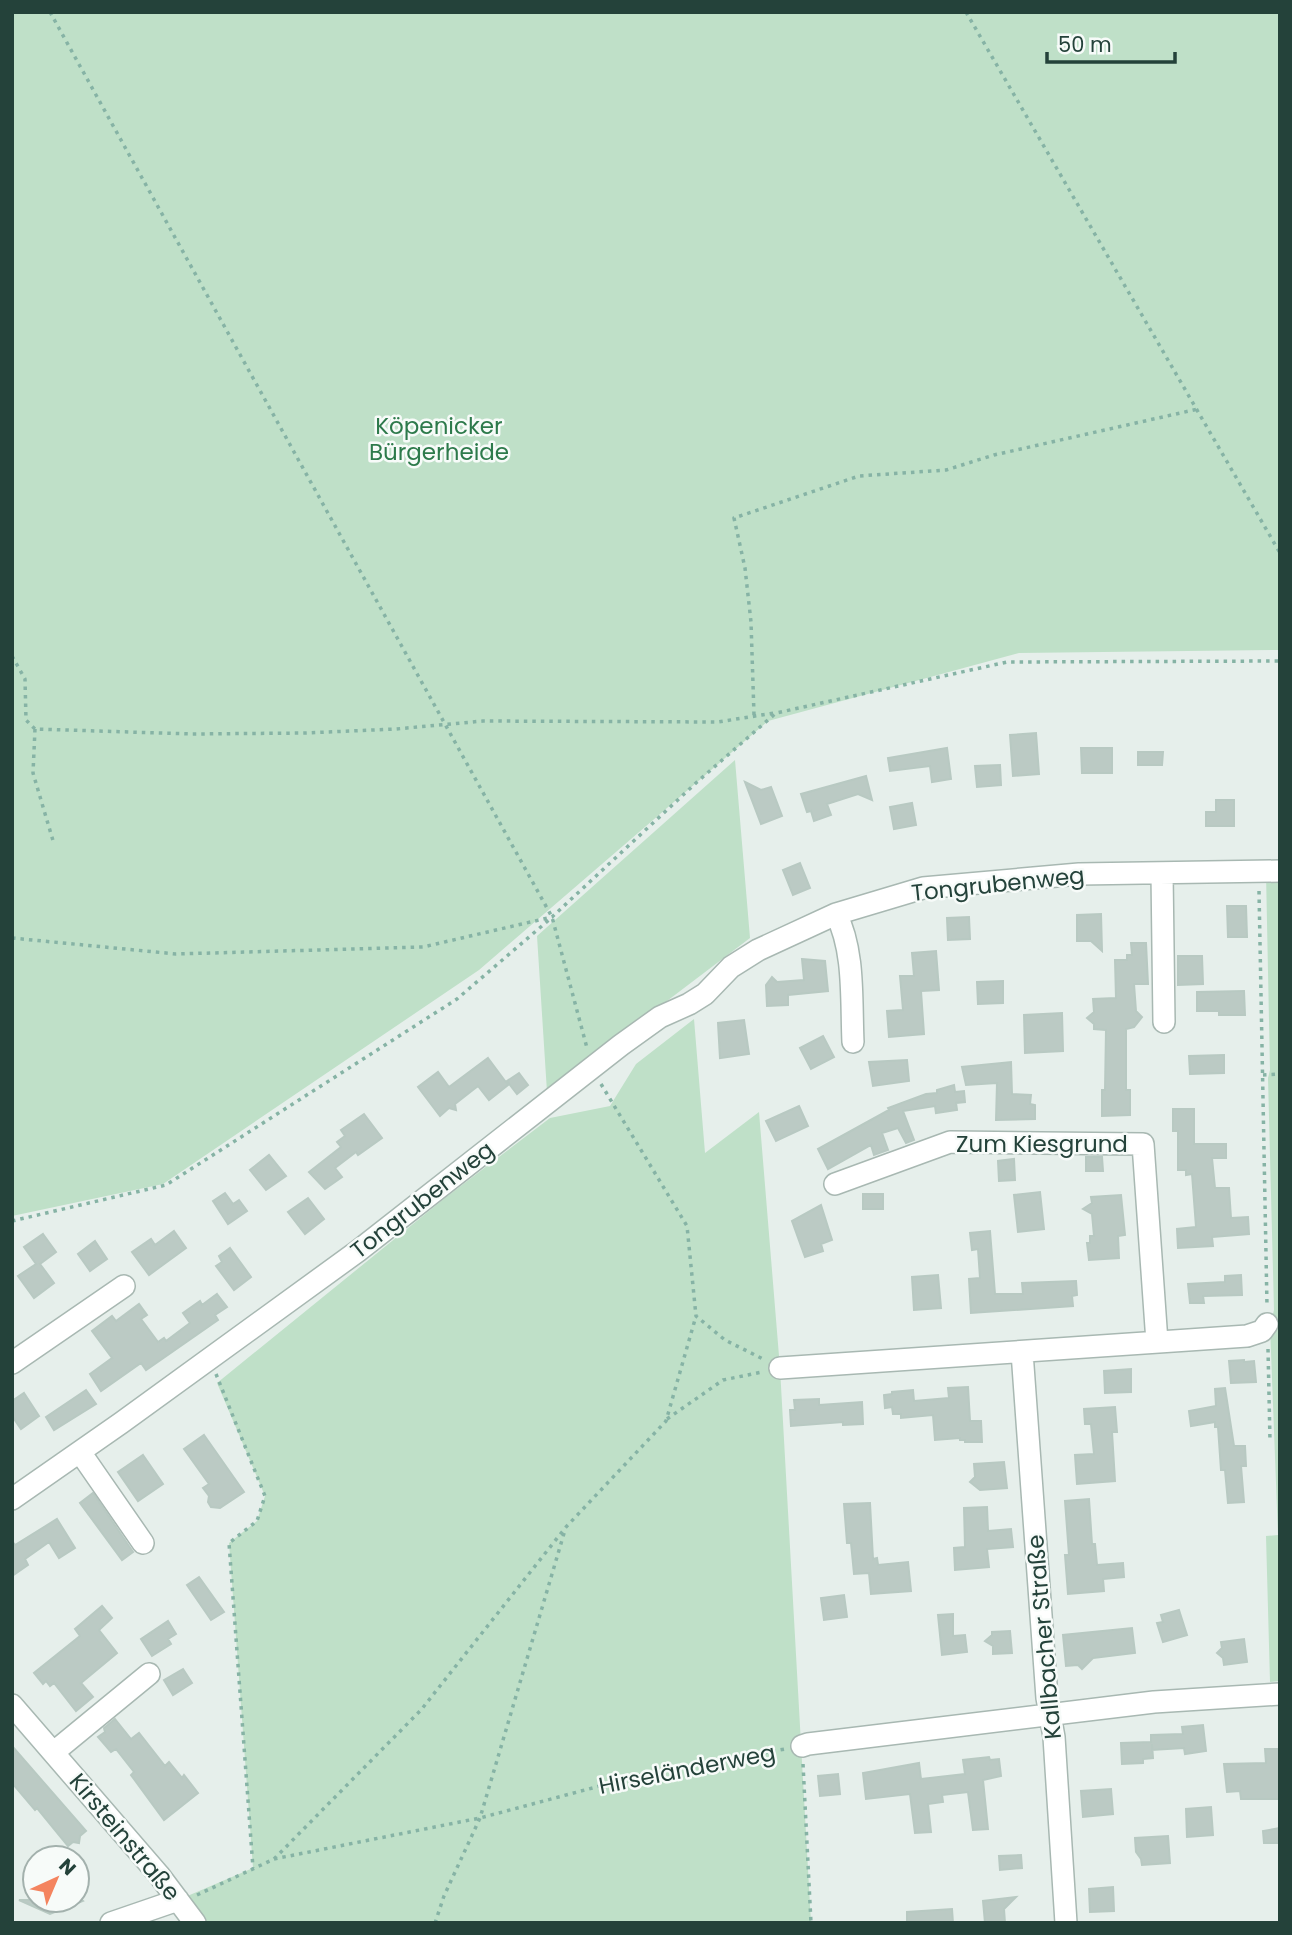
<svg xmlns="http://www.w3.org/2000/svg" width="1292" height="1935" viewBox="0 0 1292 1935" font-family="Poppins,sans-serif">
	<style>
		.green { fill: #bfe0c8 }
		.building { fill: #bbcac4; stroke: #b8c9c2; stroke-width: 2 }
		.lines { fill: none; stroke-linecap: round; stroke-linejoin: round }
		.minor-casing { stroke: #a8b8b2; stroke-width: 24 }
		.path { stroke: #86b3a5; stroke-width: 3.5; stroke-dasharray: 3.5 5; stroke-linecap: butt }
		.minor { stroke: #fff; stroke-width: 21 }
		.labels { text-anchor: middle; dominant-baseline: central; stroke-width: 5; stroke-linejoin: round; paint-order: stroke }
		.park-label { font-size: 23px; fill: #2d7a4b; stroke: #f7fbf9 }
		.street-label { font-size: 23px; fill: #24423a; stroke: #f7fbf9 }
	</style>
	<rect width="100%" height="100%" fill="#e6efeb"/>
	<path class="green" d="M 12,12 L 1280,12 L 1280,650 L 1019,653 L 768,721 L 479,970 L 163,1184 L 12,1216 Z
		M 735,760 L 750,938 L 547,1092 L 537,936 Z
		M 1266,873 L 1280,873 L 1280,1681 L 1270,1682 L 1266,1536 L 1278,1535 L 1270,1326 L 1274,1310 L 1268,1078 L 1270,1070 Z
		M 694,1019 L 705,1153 L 759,1112 L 780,1368 L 811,1923 L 192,1923 L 178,1900 L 253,1868 L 229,1543 L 257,1521 L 265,1496 L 217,1383 L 445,1198 L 550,1118 L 610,1106 L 636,1064 Z"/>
	<path class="building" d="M 1036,733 L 1039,774 L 1013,776 L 1010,735 Z
		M 947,748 L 951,779 L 932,782 L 930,766 L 890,771 L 888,758 Z
		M 1081,748 L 1112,748 L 1112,773 L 1082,773 Z
		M 1138,752 L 1163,752 L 1162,765 L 1138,765 Z
		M 1000,765 L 1001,785 L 977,787 L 975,766 Z
		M 866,776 L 872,800 L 858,794 L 827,804 L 831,815 L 814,821 L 811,811 L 807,812 L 801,794 Z
		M 745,782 L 761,790 L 771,787 L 782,816 L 761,824 Z
		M 1216,800 L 1234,800 L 1234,826 L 1206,826 L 1206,812 L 1216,812 Z
		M 912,803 L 916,825 L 894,829 L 890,807 Z
		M 800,863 L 810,888 L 793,895 L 783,870 Z
		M 1227,906 L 1246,906 L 1247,937 L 1228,937 Z
		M 1101,914 L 1102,951 L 1091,941 L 1077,941 L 1077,915 Z
		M 969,917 L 970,939 L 948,940 L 947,918 Z
		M 1131,943 L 1146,943 L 1148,984 L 1134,984 L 1136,1011 L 1142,1017 L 1134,1027 L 1126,1029 L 1126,1090 L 1130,1090 L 1130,1115 L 1102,1116 L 1102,1090 L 1105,1090 L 1106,1030 L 1094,1029 L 1094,1024 L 1087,1018 L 1094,1012 L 1093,999 L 1116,998 L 1115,960 L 1127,960 L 1127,955 L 1132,955 Z
		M 936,951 L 939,990 L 921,991 L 924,1034 L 889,1037 L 887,1011 L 903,1010 L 900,976 L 914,976 L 912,953 Z
		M 1178,956 L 1202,956 L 1203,984 L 1178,985 Z
		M 802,959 L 825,961 L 828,991 L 788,995 L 788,1005 L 767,1006 L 766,985 L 772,977 L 777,982 L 804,980 Z
		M 1003,981 L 1003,1003 L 978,1004 L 977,982 Z
		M 1244,991 L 1245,1015 L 1219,1015 L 1219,1011 L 1197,1011 L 1197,992 Z
		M 1062,1013 L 1063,1051 L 1025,1053 L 1024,1015 Z
		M 744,1020 L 749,1054 L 720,1058 L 718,1023 Z
		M 823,1036 L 834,1057 L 811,1069 L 800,1048 Z
		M 1224,1055 L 1224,1073 L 1190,1074 L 1189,1056 Z
		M 488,1058 L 508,1085 L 489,1100 L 478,1086 L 455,1104 L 456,1110 L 449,1108 L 440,1116 L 418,1087 L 438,1072 L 449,1087 Z
		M 907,1060 L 909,1081 L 873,1086 L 869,1062 Z
		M 1011,1062 L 1012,1094 L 1031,1095 L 1030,1104 L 1035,1105 L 1035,1119 L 996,1120 L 997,1083 L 966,1085 L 962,1067 Z
		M 519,1073 L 528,1085 L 517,1094 L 507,1081 Z
		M 954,1085 L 955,1092 L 964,1091 L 965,1102 L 956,1103 L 957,1110 L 936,1113 L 935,1106 L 903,1111 L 914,1140 L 906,1143 L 898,1128 L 882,1133 L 888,1150 L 874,1155 L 871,1145 L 828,1169 L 818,1149 L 889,1110 L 888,1108 L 926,1094 L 937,1093 L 937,1090 Z
		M 799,1106 L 808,1126 L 776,1141 L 766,1121 Z
		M 1173,1109 L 1194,1109 L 1194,1144 L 1226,1144 L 1226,1158 L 1212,1158 L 1215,1188 L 1229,1188 L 1231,1218 L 1248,1217 L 1249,1234 L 1212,1237 L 1213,1246 L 1178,1248 L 1177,1229 L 1196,1227 L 1192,1174 L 1186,1175 L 1186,1170 L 1178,1170 L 1178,1131 L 1173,1131 Z
		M 364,1114 L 382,1138 L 358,1155 L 356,1152 L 335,1168 L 342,1177 L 325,1189 L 309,1172 L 341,1147 L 337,1142 L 345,1136 L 341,1130 Z
		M 269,1155 L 286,1176 L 266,1190 L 250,1170 Z
		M 1086,1157 L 1102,1157 L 1103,1171 L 1086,1171 Z
		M 1014,1159 L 1015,1180 L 999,1181 L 998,1161 Z
		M 1040,1192 L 1044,1229 L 1018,1232 L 1014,1195 Z
		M 225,1193 L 233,1204 L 239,1200 L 247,1211 L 228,1224 L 213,1201 Z
		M 863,1194 L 883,1194 L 883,1209 L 863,1209 Z
		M 1121,1195 L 1125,1235 L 1118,1236 L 1119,1258 L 1089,1260 L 1087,1243 L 1090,1243 L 1090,1236 L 1094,1236 L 1092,1214 L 1083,1209 L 1092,1203 L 1091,1197 Z
		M 308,1198 L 324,1219 L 305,1234 L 288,1212 Z
		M 821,1205 L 832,1240 L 821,1244 L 823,1251 L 805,1257 L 792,1221 Z
		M 174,1231 L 186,1248 L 149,1275 L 132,1252 L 151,1239 L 155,1245 Z
		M 990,1231 L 995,1294 L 1023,1294 L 1022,1283 L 1076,1281 L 1077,1295 L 1072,1296 L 1073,1306 L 971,1313 L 969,1279 L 980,1278 L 978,1249 L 972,1250 L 970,1233 Z
		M 43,1234 L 56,1252 L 40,1264 L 54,1283 L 34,1298 L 18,1276 L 36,1264 L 24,1247 Z
		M 95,1241 L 107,1259 L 90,1271 L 78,1254 Z
		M 230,1248 L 251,1277 L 234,1290 L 216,1266 L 222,1262 L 219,1256 Z
		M 938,1275 L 941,1308 L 914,1310 L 912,1277 Z
		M 1241,1275 L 1242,1295 L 1203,1296 L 1204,1303 L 1190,1303 L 1188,1284 L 1225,1282 L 1225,1276 Z
		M 217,1294 L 227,1307 L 215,1315 L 218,1320 L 146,1370 L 141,1363 L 101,1391 L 90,1374 L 112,1358 L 92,1331 L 112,1316 L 116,1321 L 139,1304 L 147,1315 L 141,1319 L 158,1342 L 164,1338 L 166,1341 L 190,1323 L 183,1313 L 200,1301 L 202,1305 Z
		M 1244,1360 L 1244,1362 L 1254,1361 L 1256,1382 L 1231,1383 L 1229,1361 Z
		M 1131,1369 L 1131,1392 L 1105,1393 L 1104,1371 Z
		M 968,1387 L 970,1421 L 981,1421 L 982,1442 L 965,1442 L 965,1440 L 960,1440 L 960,1438 L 935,1440 L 933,1415 L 901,1418 L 901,1414 L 893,1414 L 892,1407 L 885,1408 L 884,1395 L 892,1394 L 892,1392 L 913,1390 L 914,1401 L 949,1398 L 948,1388 Z
		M 1225,1388 L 1234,1446 L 1245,1446 L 1246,1466 L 1241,1466 L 1244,1502 L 1228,1503 L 1225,1470 L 1221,1470 L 1218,1427 L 1215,1427 L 1215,1422 L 1191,1426 L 1189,1411 L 1216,1406 L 1215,1389 Z
		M 86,1390 L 96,1404 L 54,1430 L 46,1417 Z
		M 24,1393 L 39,1416 L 21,1429 L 12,1416 L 12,1401 Z
		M 819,1399 L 819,1405 L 862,1402 L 863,1424 L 843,1425 L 843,1422 L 791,1426 L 790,1410 L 795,1410 L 794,1400 Z
		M 1115,1407 L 1117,1432 L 1112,1432 L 1115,1481 L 1077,1484 L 1075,1455 L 1094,1454 L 1091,1424 L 1085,1424 L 1084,1409 Z
		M 204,1435 L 244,1492 L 220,1508 L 211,1507 L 208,1502 L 209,1496 L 203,1488 L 209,1484 L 184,1449 Z
		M 143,1455 L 163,1484 L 138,1501 L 118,1472 Z
		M 1004,1462 L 1007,1488 L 980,1490 L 970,1482 L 975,1477 L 974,1464 Z
		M 93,1493 L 133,1552 L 122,1560 L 80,1503 Z
		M 1089,1499 L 1092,1544 L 1095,1544 L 1097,1565 L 1123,1563 L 1124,1577 L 1103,1579 L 1104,1591 L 1068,1594 L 1065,1555 L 1069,1555 L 1065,1501 Z
		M 870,1503 L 873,1559 L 877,1558 L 878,1565 L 908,1562 L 911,1591 L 871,1594 L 869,1573 L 854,1574 L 851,1543 L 847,1543 L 844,1504 Z
		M 987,1507 L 988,1531 L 1011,1529 L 1013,1547 L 987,1549 L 989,1567 L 955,1570 L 954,1548 L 965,1547 L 964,1508 Z
		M 57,1519 L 75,1548 L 59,1558 L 49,1542 L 25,1559 L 28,1565 L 12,1576 L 12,1541 L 15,1545 Z
		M 199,1577 L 224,1612 L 211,1620 L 187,1585 Z
		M 844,1595 L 847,1617 L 824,1620 L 821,1598 Z
		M 102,1606 L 112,1618 L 99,1630 L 117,1653 L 81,1683 L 93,1697 L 76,1711 L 54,1683 L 50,1686 L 46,1681 L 43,1684 L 34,1673 L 80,1636 L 75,1629 Z
		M 1179,1610 L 1187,1635 L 1163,1642 L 1157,1623 L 1163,1622 L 1161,1615 Z
		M 953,1614 L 953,1636 L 965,1635 L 967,1652 L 942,1655 L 938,1615 Z
		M 168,1621 L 176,1634 L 168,1639 L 171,1644 L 152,1656 L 141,1639 Z
		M 1132,1628 L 1135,1653 L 1093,1658 L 1082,1669 L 1078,1665 L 1066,1666 L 1063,1635 Z
		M 1010,1631 L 1012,1653 L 993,1654 L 993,1646 L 985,1641 L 992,1635 L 992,1632 Z
		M 1244,1639 L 1247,1662 L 1224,1665 L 1223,1658 L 1217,1653 L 1222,1648 L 1221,1642 Z
		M 183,1669 L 192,1683 L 173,1695 L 164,1680 Z
		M 115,1719 L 131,1739 L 139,1733 L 165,1766 L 169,1762 L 182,1778 L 184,1775 L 198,1793 L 164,1820 L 131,1775 L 134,1772 L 116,1749 L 111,1752 L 98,1737 L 105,1732 L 104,1728 Z
		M 1203,1725 L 1206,1751 L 1185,1754 L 1184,1748 L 1152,1750 L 1152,1744 L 1153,1758 L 1143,1759 L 1143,1763 L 1122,1764 L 1121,1743 L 1151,1742 L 1151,1735 L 1183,1734 L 1182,1727 Z
		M 12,1746 L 86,1831 L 80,1836 L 79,1843 L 73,1842 L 68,1846 L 37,1808 L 35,1810 L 12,1783 Z
		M 1265,1749 L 1280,1749 L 1280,1799 L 1241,1799 L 1240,1791 L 1227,1792 L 1224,1764 L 1266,1763 Z
		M 989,1757 L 990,1760 L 999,1759 L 1001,1776 L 983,1780 L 988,1829 L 973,1830 L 968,1792 L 942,1795 L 943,1802 L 928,1804 L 931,1832 L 915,1833 L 910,1794 L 866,1799 L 863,1773 L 919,1763 L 921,1779 L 965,1774 L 963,1760 Z
		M 838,1774 L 840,1794 L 820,1796 L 818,1776 Z
		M 1111,1789 L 1113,1814 L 1083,1817 L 1081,1791 Z
		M 1211,1807 L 1213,1835 L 1187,1837 L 1186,1809 Z
		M 1280,1828 L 1280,1843 L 1264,1843 L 1263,1831 Z
		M 1168,1836 L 1170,1863 L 1142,1865 L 1141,1859 L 1136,1852 L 1135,1838 Z
		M 1021,1855 L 1022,1868 L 1000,1870 L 999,1856 Z
		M 1113,1887 L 1114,1911 L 1090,1912 L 1089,1889 Z
		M 1016,1897 L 1004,1909 L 1005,1923 L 985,1923 L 983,1901 Z
		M 19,1900 L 82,1900 L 83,1901 L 50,1914 Z
		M 952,1909 L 953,1923 L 907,1923 L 907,1912 Z"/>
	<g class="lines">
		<g class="minor-casing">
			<path id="minor" d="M 1162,873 L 1164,1022
				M 836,914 C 855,951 851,1001 853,1042
				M 835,1184 L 950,1142 L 1143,1144 L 1157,1342
				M 1022,1352 L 1047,1698 L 1054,1737 L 1066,1923
				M 12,1363 L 124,1286
				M 780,1368 L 1247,1336 L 1262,1331 L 1267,1324
				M 80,1452 L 143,1543
				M 12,1499 L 121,1423 L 358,1251 L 621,1045 L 660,1017 L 689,1004 L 705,994 L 731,967 L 758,950 L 836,914 L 923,888 L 1079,874 L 1280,871
				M 12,1705 L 159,1875 L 195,1923
				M 802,1746 L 808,1744 L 1154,1702 L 1280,1694
				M 54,1752 L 149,1674
				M 111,1923 L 178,1900"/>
		</g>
		<path class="path" d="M 50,12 L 552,917 L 587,1048
			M 966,12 L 1280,553
			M 12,656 L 25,679 L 26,720 L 35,729 L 192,734 L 305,733 L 396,729 L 483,721 L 718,722 L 774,713
			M 754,715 L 751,622 L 745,568 L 734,518 L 859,476 L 946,470 L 994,455 L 1198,409
			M 35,729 L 33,773 L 54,844
			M 1259,891 L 1267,1306
			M 12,938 L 176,954 L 423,947 L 552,917 L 697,782 L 776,713 L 1007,662 L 1280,661
			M 1263,1075 L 1280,1074
			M 601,1084 L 687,1226 L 696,1316 L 725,1340 L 765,1360
			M 12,1221 L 166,1185 L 457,999 L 550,919
			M 1268,1349 L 1270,1441
			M 216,1374 L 265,1496 L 257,1521 L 229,1543 L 253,1868
			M 667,1419 L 723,1380 L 762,1372
			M 803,1764 L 811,1923
			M 274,1859 L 421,1710 L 566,1527 L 666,1421 L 696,1316
			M 197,1895 L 274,1859 L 480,1818 L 641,1775 L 785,1749
			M 435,1923 L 444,1896 L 480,1818 L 565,1530"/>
		<use href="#minor" class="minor"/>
	</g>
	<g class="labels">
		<g class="park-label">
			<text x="439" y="426">Köpenicker<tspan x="439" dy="26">Bürgerheide</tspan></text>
		</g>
		<g class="street-label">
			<text transform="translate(998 884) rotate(-6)">Tongrubenweg</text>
			<text x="1042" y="1144">Zum Kiesgrund</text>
			<text transform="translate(422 1200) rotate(-38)">Tongrubenweg</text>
			<text transform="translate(1044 1637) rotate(-95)">Kallbacher Straße</text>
			<text transform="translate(687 1769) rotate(-11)">Hirseländerweg</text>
			<text transform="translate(125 1837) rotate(50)">Kirsteinstraße</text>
		</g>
	</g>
	<rect width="1292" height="1935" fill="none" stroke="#24423a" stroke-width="28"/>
	<g transform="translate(56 1879) rotate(44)"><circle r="33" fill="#f7fbf9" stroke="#a3b1ad" stroke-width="2"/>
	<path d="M0-5L12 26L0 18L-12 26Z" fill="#f4845f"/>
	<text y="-10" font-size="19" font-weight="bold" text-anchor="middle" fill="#24423a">N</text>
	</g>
	<path d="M1047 52v10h128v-10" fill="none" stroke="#24423a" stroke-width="3.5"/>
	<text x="1058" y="52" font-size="21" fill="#24423a" stroke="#f7fbf9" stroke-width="5" paint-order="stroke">50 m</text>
</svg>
